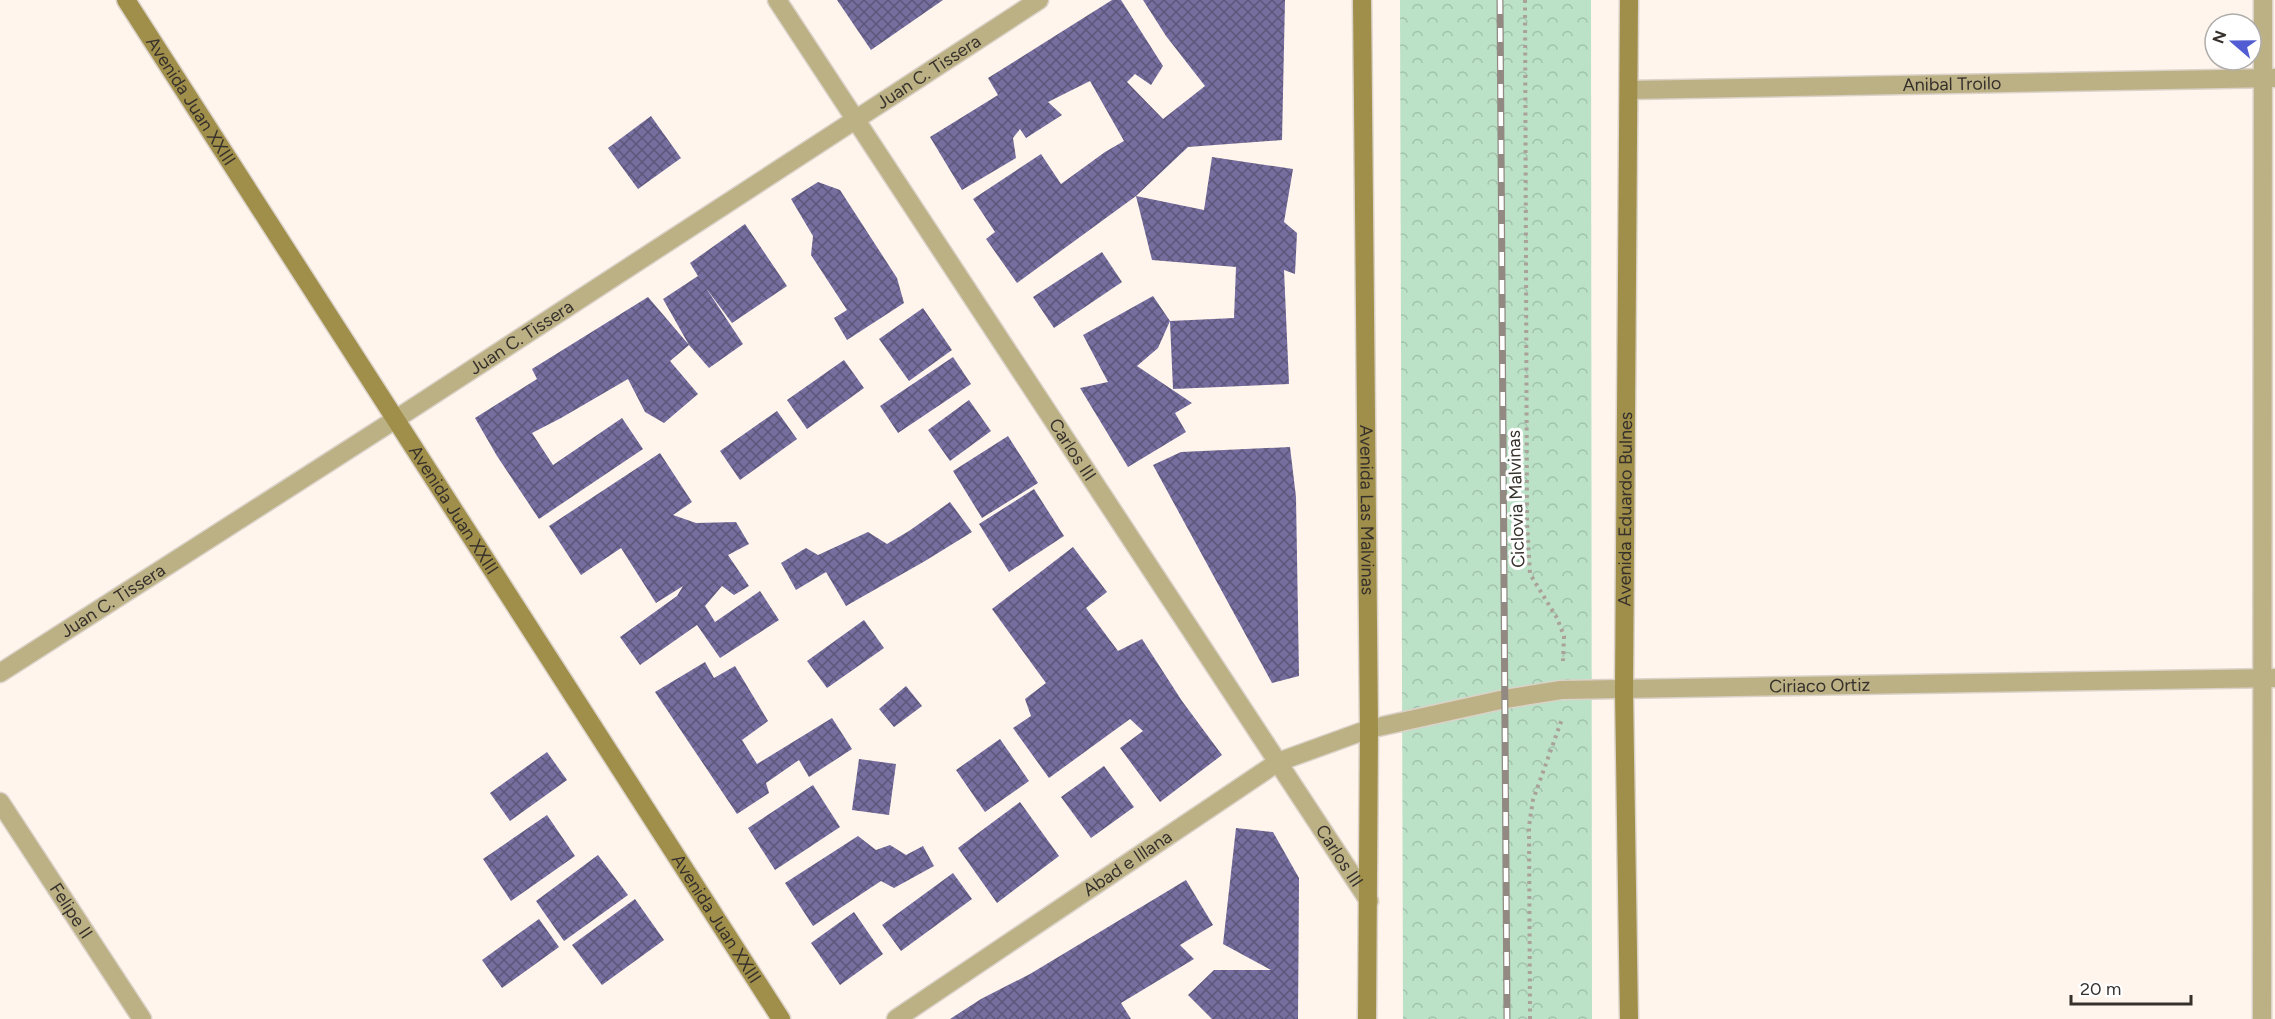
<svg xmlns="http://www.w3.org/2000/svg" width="2275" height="1019" viewBox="0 0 2275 1019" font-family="Figtree,sans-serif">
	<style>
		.park { fill: url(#park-crowns) }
		.building { fill: url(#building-cross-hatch) }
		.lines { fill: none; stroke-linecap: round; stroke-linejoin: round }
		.street-casing { stroke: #dbd2c9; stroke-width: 21 }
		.secondary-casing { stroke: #dbd2c9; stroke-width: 21 }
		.path { stroke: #aaa29a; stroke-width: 4; stroke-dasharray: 3 4.5; stroke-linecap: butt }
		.street { stroke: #bcb185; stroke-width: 18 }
		.secondary { stroke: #a08f4a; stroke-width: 18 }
		.rail-casing { stroke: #918982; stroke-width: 7 }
		.rail { stroke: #fff; stroke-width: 4.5; stroke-dasharray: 14; stroke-linecap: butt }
		.labels { text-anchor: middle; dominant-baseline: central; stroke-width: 6; stroke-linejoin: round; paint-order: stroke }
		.street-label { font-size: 18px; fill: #37312c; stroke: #fff }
	</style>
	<defs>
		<pattern id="park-crowns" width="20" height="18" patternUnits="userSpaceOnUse" patternTransform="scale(1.5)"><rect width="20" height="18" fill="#bbe1c7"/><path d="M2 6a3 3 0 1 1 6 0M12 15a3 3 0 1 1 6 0" fill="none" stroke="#a1c2ab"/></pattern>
		<pattern id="building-cross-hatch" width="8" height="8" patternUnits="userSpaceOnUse" patternTransform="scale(1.5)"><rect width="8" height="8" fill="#766e9e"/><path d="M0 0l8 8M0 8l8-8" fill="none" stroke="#5c567a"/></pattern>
	</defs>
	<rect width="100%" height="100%" fill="#fff5ec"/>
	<path class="park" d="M 1400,0 L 1591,0 L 1592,1019 L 1403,1019 Z"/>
	<path class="building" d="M 837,0 L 943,0 L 871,50 Z
		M 1112,0 L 1121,0 L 1163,66 L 1151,85 L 1135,74 L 1127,82 L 1163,119 L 1205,86 L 1166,36 L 1143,0 L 1285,0 L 1282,140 L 1188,147 L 1136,196 L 1017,283 L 986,239 L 995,232 L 973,199 L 1041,154 L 1061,184 L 1105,152 L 1124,141 L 1090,81 L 1048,102 L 1062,115 L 1026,138 L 1020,129 L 1013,138 L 1016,158 L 962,190 L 930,137 L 998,95 L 988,78 Z
		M 651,116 L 681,158 L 638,189 L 608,148 Z
		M 1212,157 L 1293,169 L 1284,222 L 1297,233 L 1295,274 L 1284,270 L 1289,384 L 1173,389 L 1170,321 L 1158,348 L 1137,366 L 1192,403 L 1175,413 L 1186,432 L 1128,467 L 1080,388 L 1108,382 L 1083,335 L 1153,296 L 1170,321 L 1234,318 L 1236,267 L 1152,260 L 1136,196 L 1204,210 Z
		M 818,182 L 840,190 L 897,278 L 904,303 L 847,340 L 834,318 L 847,310 L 811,255 L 813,236 L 791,199 Z
		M 745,224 L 787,286 L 732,323 L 706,288 L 743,344 L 709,368 L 689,345 L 663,299 L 698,276 L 690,263 Z
		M 1102,252 L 1122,282 L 1054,328 L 1033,297 Z
		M 648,297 L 689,345 L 670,361 L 698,394 L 664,423 L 645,412 L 628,379 L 561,418 L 532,433 L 553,465 L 622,418 L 643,449 L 539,519 L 497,456 L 475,418 L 537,379 L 532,369 Z
		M 923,308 L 952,350 L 909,381 L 879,339 Z
		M 953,357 L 971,384 L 898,433 L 880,406 Z
		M 844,360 L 864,388 L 807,429 L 787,400 Z
		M 969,400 L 991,431 L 950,461 L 928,430 Z
		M 777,411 L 797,439 L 740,480 L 720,451 Z
		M 1008,436 L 1038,483 L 982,518 L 953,471 Z
		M 1290,447 L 1296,497 L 1299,676 L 1272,683 L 1153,465 L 1181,452 Z
		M 660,453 L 692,502 L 673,515 L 696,523 L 736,522 L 749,544 L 728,555 L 749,586 L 734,595 L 722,586 L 705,606 L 715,622 L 760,591 L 779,620 L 720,658 L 697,625 L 640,665 L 620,637 L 677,596 L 683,586 L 656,603 L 621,548 L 581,575 L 549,526 Z
		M 1034,489 L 1064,536 L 1009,572 L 979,524 Z
		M 950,502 L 972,532 L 925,561 L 846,606 L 826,572 L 796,590 L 781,563 L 806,548 L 818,555 L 868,532 L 887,544 L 909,531 Z
		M 1073,547 L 1107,592 L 1086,608 L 1118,651 L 1142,639 L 1182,701 L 1222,755 L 1160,802 L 1120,748 L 1143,731 L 1130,719 L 1049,778 L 1013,728 L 1031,716 L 1025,699 L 1046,683 L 992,609 Z
		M 864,620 L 884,648 L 827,688 L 807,661 Z
		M 705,662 L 714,678 L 735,666 L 768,721 L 742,740 L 757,764 L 832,718 L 852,749 L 809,777 L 799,760 L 766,783 L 769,793 L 737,814 L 655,692 Z
		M 906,686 L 922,706 L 894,727 L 879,709 Z
		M 1000,739 L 1029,781 L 985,812 L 956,770 Z
		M 547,752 L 567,780 L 510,821 L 490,793 Z
		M 859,759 L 896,764 L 889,815 L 852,810 Z
		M 1104,766 L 1134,807 L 1091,838 L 1061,797 Z
		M 813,785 L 840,827 L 775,870 L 748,828 Z
		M 1020,802 L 1059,856 L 997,903 L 958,848 Z
		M 547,815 L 575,856 L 511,901 L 483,859 Z
		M 1236,828 L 1273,832 L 1299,878 L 1298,1019 L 1212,1019 L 1188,995 L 1214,970 L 1271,970 L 1223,944 Z
		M 858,836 L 876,850 L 890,845 L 906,855 L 923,846 L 934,866 L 894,888 L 881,881 L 813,926 L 785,883 Z
		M 598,855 L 628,895 L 564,941 L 536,901 Z
		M 953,873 L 972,899 L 901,951 L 882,925 Z
		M 1186,880 L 1213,925 L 1180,945 L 1194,959 L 1121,1003 L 1131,1019 L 950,1019 L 981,999 L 1030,974 Z
		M 635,899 L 664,940 L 602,985 L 572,945 Z
		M 854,912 L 883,954 L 840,985 L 811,943 Z
		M 539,919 L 559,947 L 502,988 L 482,960 Z"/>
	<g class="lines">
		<g class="street-casing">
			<g id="street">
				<path id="s1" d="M 777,0 L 1369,901"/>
				<path id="s2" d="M 1630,90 L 2275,78"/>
				<path id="s3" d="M 0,673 L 396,419 L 1039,0"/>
				<path id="s4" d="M 0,802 L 142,1019"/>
				<path id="s5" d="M 896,1019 L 1278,762 L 1369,729 L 1505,699 L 1561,690 L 2275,678"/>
				<path d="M 2262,1019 L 2263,0"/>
			</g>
		</g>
		<g class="secondary-casing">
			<g id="secondary">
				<path id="s6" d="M 126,0 L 781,1019"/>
				<path id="s7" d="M 1362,0 L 1369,729 L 1367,1019"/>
				<path id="s8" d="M 1629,1019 L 1624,691 L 1629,0"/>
			</g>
		</g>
		<path class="path" d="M 1525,0 L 1527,522 L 1530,574 L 1557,618 L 1564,636 L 1563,661
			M 1530,1019 L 1529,826 L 1533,800 L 1562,719"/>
		<use href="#street" class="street"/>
		<use href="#secondary" class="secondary"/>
		<g class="rail-casing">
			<path id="rail" d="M 1500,0 L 1507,1019"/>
		</g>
		<use href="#rail" class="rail"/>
	</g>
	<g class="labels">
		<g class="street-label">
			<text stroke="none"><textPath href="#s3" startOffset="1106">Juan C. Tissera</textPath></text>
			<text stroke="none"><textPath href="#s2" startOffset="322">Anibal Troilo</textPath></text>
			<text stroke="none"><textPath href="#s6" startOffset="120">Avenida Juan XXIII</textPath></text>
			<text stroke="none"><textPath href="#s3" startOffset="620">Juan C. Tissera</textPath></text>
			<text stroke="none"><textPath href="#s1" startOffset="538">Carlos III</textPath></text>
			<text transform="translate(1516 499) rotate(-92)">Ciclovia Malvinas</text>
			<text stroke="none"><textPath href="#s6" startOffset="606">Avenida Juan XXIII</textPath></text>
			<text stroke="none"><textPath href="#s7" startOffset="510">Avenida Las Malvinas</textPath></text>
			<text stroke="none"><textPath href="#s8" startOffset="510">Avenida Eduardo Bulnes</textPath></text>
			<text stroke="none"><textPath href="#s3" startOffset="134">Juan C. Tissera</textPath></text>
			<text stroke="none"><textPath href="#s5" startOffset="1012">Ciriaco Ortiz</textPath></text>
			<text stroke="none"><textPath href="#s1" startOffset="1024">Carlos III</textPath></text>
			<text stroke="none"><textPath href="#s5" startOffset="279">Abad e Illana</textPath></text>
			<text stroke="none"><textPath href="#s4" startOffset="130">Felipe II</textPath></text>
			<text stroke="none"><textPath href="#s6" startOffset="1092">Avenida Juan XXIII</textPath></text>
		</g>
	</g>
	<g transform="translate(2233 42) rotate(290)"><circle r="28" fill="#ffffff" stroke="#afadab" stroke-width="1.5"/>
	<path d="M0-4.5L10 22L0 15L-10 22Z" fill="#525cd3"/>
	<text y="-9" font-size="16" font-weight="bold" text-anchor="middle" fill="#37312c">N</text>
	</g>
	<path d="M2071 995v9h120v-9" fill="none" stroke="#37312c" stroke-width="3"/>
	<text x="2080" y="995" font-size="18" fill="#37312c" stroke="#ffffff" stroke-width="4.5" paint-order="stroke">20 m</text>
</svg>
